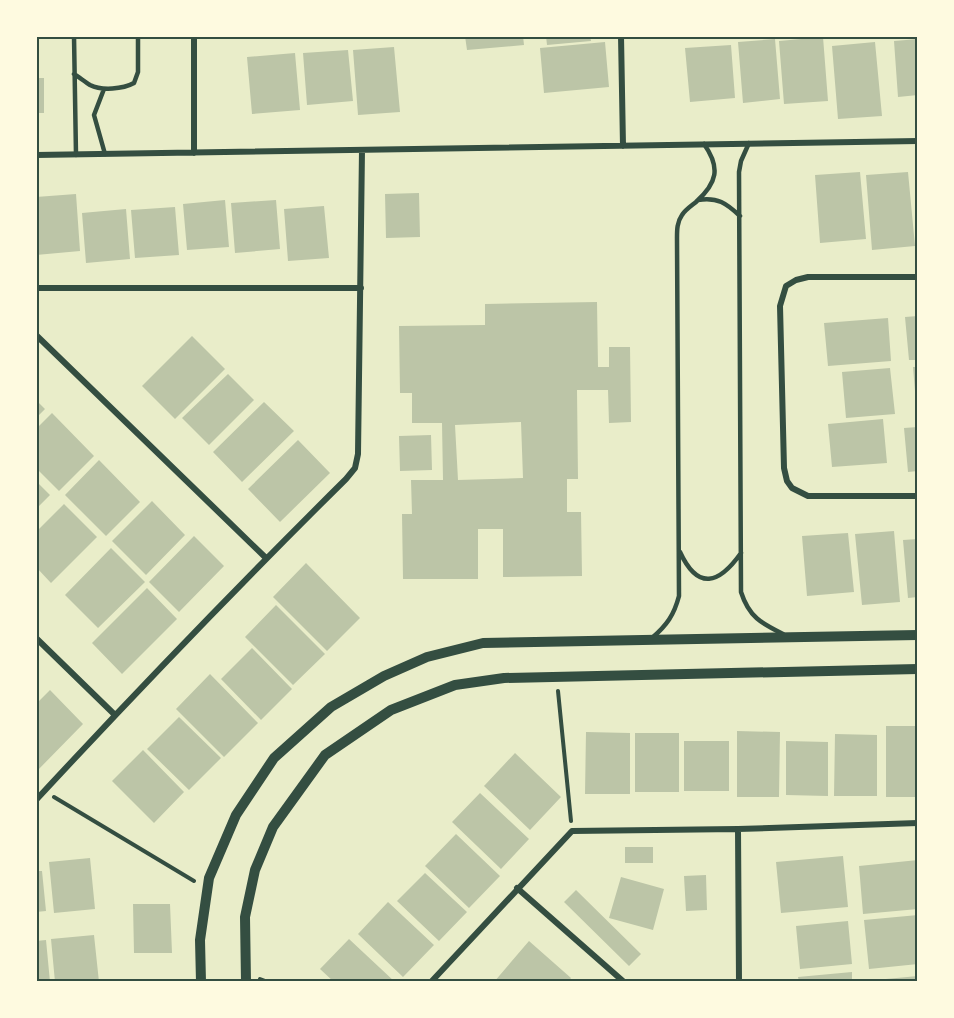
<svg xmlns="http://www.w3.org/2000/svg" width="954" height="1018" viewBox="0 0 954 1018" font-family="'Golos Text',sans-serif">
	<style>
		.building { fill: #bcc5a7; fill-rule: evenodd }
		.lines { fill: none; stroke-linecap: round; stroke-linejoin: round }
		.path { stroke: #344e41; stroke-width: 4 }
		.service { stroke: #344e41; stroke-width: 4.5 }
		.minor { stroke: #344e41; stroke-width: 6 }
		.tertiary { stroke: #344e41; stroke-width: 10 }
		.neatline { fill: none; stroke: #344e41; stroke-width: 2 }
	</style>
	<rect width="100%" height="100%" fill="#e9edc9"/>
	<path class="building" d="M 465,36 L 523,36 L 524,45 L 467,50 Z
		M 546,36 L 590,36 L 591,41 L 547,45 Z
		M 823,37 L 828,101 L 784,104 L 779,41 Z
		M 775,39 L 780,99 L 743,103 L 738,42 Z
		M 918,39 L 918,95 L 898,97 L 894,41 Z
		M 605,42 L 609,87 L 544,93 L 540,48 Z
		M 875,42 L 882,116 L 838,119 L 832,46 Z
		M 731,45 L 735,98 L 690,102 L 685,48 Z
		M 394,47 L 400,112 L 358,115 L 353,50 Z
		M 348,50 L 353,101 L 307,105 L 303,53 Z
		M 295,53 L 300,110 L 252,114 L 247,57 Z
		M 36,78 L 44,78 L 44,113 L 36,113 Z
		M 860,172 L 866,239 L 820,243 L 815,175 Z
		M 908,172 L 915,246 L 872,250 L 866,175 Z
		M 419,193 L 420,237 L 386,238 L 385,194 Z
		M 76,194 L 80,251 L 36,255 L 36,197 Z
		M 225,200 L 229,247 L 187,250 L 183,204 Z
		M 276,200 L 280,249 L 235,253 L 231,203 Z
		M 324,206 L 329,258 L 288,261 L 284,209 Z
		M 175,207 L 179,255 L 135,258 L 131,210 Z
		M 126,209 L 130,259 L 86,263 L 82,213 Z
		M 597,302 L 598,367 L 609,367 L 609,347 L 630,347 L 631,422 L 609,423 L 608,390 L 577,390 L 578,479 L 567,479 L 567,512 L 581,512 L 582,576 L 503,577 L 503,529 L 478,529 L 478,579 L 403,579 L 402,514 L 412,514 L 411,480 L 443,480 L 442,423 L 412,423 L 412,393 L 400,393 L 399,326 L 485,325 L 485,304 ZM 521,422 L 523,478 L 458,480 L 455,425 Z
		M 918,316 L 918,360 L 909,360 L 905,317 Z
		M 888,318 L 891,361 L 828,366 L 824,323 Z
		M 192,336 L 225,369 L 175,419 L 142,386 Z
		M 913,367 L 918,367 L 918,403 L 916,403 Z
		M 890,368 L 895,414 L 846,418 L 842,372 Z
		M 228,374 L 254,400 L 209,445 L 182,418 Z
		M 36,400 L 45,409 L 36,418 Z
		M 264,402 L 294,431 L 242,482 L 213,452 Z
		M 52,413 L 94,456 L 59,491 L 36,468 L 36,429 Z
		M 883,419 L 887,463 L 832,467 L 828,424 Z
		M 918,427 L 918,471 L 908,472 L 904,428 Z
		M 431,435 L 432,470 L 400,471 L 399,436 Z
		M 298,440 L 330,473 L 280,522 L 248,489 Z
		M 99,460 L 140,502 L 106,536 L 65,495 Z
		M 36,481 L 50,495 L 36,509 Z
		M 152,501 L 185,535 L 146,575 L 112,541 Z
		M 64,504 L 97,537 L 51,583 L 36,567 L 36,532 Z
		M 894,531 L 900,602 L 862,605 L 855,534 Z
		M 848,533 L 854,592 L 807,596 L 802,536 Z
		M 194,536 L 224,566 L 179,612 L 149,582 Z
		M 918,539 L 918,597 L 908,598 L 903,540 Z
		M 111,548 L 145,582 L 98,628 L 65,595 Z
		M 306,563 L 360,618 L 327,651 L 273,597 Z
		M 147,588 L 177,619 L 122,674 L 92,643 Z
		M 276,605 L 325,654 L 293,685 L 245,637 Z
		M 252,648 L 292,689 L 261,720 L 221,679 Z
		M 210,674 L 258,723 L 224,757 L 176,709 Z
		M 50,690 L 83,724 L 36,772 L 36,704 Z
		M 179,717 L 221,758 L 189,790 L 147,749 Z
		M 886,726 L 918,726 L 918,797 L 886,797 Z
		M 737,731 L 780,732 L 779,797 L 737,797 Z
		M 586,732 L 630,733 L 630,794 L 585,794 Z
		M 635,733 L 679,733 L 679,792 L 635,792 Z
		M 835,734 L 877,735 L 877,796 L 834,796 Z
		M 684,741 L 729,741 L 729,791 L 684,791 Z
		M 786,741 L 828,742 L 828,796 L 786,795 Z
		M 143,750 L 184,792 L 154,823 L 112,781 Z
		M 515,753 L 561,797 L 530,830 L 484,786 Z
		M 480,793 L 529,839 L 501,869 L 452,822 Z
		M 456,834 L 500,876 L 469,908 L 425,866 Z
		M 625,847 L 653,847 L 653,863 L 625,863 Z
		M 843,856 L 848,907 L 781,913 L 776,862 Z
		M 90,858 L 95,909 L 54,913 L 49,862 Z
		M 918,860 L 918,909 L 863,914 L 859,866 Z
		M 36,871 L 42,871 L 46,911 L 36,912 Z
		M 425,873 L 467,912 L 439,941 L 397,901 Z
		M 706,875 L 707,910 L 686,911 L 684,876 Z
		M 621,877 L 664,889 L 653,930 L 609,918 Z
		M 576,890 L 641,954 L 629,966 L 564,902 Z
		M 388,902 L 434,945 L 403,977 L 358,934 Z
		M 133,904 L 170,904 L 172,953 L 134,953 Z
		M 918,915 L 918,964 L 869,969 L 864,920 Z
		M 848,921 L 852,964 L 800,969 L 796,926 Z
		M 94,935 L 99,982 L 55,982 L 51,939 Z
		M 349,939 L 395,982 L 334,982 L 320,969 Z
		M 46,940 L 50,982 L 36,982 L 36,941 Z
		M 529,941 L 571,978 L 568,982 L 494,982 Z
		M 852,972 L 852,982 L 799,982 L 798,977 Z
		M 918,976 L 918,982 L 875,982 L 875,980 Z"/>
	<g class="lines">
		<path class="path" d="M 558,691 L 571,821
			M 54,797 L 194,881
			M 260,979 L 268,982"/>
		<path class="service" d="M 74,36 L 76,155
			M 74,74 C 79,77 85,82 90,85 C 102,91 123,89 134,83 L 138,72 L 138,36
			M 104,89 L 94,115 L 105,154
			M 749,143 L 741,161 L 739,172 L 741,592 C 749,617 761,623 783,634
			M 698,200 C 718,197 726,203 740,216
			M 680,552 C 698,591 719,584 741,553
			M 652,638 C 667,625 674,615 679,596 L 677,238 C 677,230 677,222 682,215 C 685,210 691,206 696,202 C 717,183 721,168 704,144"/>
		<path class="minor" d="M 621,36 L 623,146
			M 194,153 L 194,36
			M 36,155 L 918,141
			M 918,277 L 808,277 L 796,280 L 786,286 L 780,306 L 784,468 L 787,481 L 792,488 L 808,496 L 918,496
			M 36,288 L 361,288
			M 36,335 L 266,558
			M 36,638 L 115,715
			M 36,800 C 137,691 240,584 346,479 L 355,468 L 358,454 L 362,150
			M 738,829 L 739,982
			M 517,888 L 624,982
			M 431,982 L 572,831 L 738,829 L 918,823"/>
		<path class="tertiary" d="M 201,982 L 200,940 L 209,878 L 236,815 L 274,758 L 331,707 L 384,676 L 427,657 L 483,643 L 918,635
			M 246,982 L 245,917 L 255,870 L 273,827 L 325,755 L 391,710 L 455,685 L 504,678 L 918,669"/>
	</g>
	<rect width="954" height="1018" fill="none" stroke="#fefae0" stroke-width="75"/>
	<rect x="38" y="38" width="878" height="942" class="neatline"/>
</svg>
